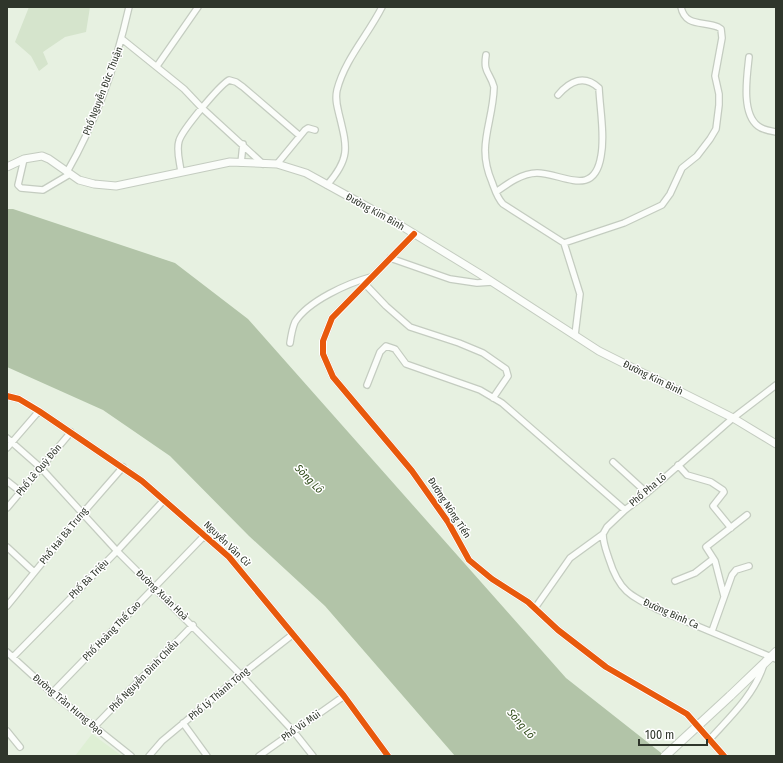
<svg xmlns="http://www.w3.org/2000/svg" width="783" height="763" viewBox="0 0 783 763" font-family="'Fira Sans Condensed',sans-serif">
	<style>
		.built { fill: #deefd4 }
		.green { fill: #d5e4cc }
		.water { fill: #b2c4a8 }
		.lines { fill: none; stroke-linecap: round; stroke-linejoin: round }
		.minor-casing { stroke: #c4ccc0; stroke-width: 8 }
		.major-casing { stroke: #c4ccc0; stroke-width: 9 }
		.highway-casing { stroke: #c4ccc0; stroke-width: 10 }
		.minor { stroke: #fbfdfa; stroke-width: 5.5 }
		.major { stroke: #fbfdfa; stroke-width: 7 }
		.highway { stroke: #fbfdfa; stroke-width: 8 }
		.highway-bridge-casing { stroke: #c4ccc0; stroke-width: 10; stroke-linecap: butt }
		.highway-bridge { stroke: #fbfdfa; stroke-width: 8 }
		.cycleway-casing { stroke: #fff; stroke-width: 8 }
		.cycleway { stroke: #e8590c; stroke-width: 6 }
		.labels { text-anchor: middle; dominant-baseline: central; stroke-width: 3; stroke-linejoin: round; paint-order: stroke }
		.street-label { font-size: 10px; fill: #2f362b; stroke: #fff }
		.water-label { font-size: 11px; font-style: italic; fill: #2d4916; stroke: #fff }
	</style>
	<rect width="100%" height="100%" fill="#e7f1e1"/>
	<path class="built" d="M 92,734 L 122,756 L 75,756 Z"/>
	<path class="green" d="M 29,7 L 90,7 L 86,32 L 65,37 L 43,52 L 48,64 L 39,71 L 31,56 L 15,42 Z"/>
	<path class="water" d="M 7,209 L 13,209 L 175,263 L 248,319 L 566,678 L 665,756 L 455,756 L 325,606 L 249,536 L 170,456 L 103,410 L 7,367 Z"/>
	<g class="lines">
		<g class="minor-casing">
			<path id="minor" d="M 122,39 L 184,89 L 202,108 L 263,164
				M 486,55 C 483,73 490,72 494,87 C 493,124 476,145 492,182 C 495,190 497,198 503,204 L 564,243 L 580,294 L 575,335
				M 749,57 C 747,76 741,113 758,126 C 763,130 770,131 776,132
				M 157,66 L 198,7
				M 24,159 L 18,185 L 21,188 L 43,190 L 70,174
				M 241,163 L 243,144
				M 277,164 L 305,130 L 308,128 L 315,130
				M 67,172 C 97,120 116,65 129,7
				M 181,172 C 180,162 176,151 179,141 C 182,130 219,86 229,80 L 236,82 L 243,87 L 300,136
				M 327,185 C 351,158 347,147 339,114 C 337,106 335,99 337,90 C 345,59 368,35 382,7
				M 496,192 C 507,184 522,173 537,173 C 562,173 594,199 601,156 C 605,135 600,110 599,88 C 584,74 570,81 558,95
				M 414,234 L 332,318 L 323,341 L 323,354 L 333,377 L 412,471 L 448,522 L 469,560 L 492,579 L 528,602 L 558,630 L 606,667 L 687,714 L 724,756
				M 564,243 L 624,223 L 662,205 L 670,194 L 682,168 L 697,156 L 710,139 L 716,129 L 719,105 L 719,94 L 715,76 L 722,38 L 721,29 L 718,27 C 703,21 685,27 681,7
				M 390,258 L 450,279 L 477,283 L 492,282
				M 365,284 L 386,306 L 410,327 L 459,343 L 483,353 L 506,369 L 508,376 L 493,398
				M 290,343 C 291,336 292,329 295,322 C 308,301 348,283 371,277
				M 367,385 L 380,352 L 386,346 L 395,349 L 406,364 L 480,390 L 502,403 L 625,510
				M 7,396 L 19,399 L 39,411 L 142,481 L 229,557 L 344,696 L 388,756
				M 7,438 L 41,468 L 117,551 L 241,675 L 294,732 L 313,756
				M 7,448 L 39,411
				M 613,462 L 647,493
				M 678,465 L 687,475 L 711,482 L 723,490 L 724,492 L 713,506 L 731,528
				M 7,481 L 21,492
				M 7,508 L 71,432
				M 603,534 C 603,543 606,550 609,559 C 619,591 630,596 659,610 L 776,659
				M 7,547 L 34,572
				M 675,581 L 695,573 L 713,559
				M 724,596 L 715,561 L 706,547 L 747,515
				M 7,606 L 82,514 L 123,467
				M 535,608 L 570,558 L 603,534 L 607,527 L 625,510 L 647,493 L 733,418 L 776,385
				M 712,631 L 732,575 L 736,570 L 749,566
				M 7,652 L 52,693 L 131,756
				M 13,657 L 117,551 L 164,500
				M 52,693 L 205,535
				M 183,723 L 207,756
				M 94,727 L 193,625
				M 7,731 L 20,747
				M 710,739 C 730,717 753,696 763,667
				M 149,756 L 162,741 L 241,675 L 292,635
				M 259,756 L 344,696"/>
		</g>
		<g class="major-casing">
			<path id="major" d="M 7,167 L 24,159 L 42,156 L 49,159 L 79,180 L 94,184 L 116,186 L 230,162 L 277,164 L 306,173 L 395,222 L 480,274 L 599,351 L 733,418 L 776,444"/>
		</g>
		<g class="highway-casing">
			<path id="highway" d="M 730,696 L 776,652"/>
		</g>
		<use href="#minor" class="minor"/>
		<use href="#major" class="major"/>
		<use href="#highway" class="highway"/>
		<g class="highway-bridge-casing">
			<path id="highway-bridge" d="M 665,756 L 730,696"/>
		</g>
		<use href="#highway-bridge" class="highway-bridge"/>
		<g class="cycleway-casing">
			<path id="cycleway" d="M 414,234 L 332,318 L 323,341 L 323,354 L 333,377 L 412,471 L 448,522 L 469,560 L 492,579 L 528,602 L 558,630 L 606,667 L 687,714 L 724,756
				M 7,396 L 19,399 L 39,411 L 142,481 L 229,557 L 344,696 L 388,756"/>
		</g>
		<use href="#cycleway" class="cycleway"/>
	</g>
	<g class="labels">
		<g class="street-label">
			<text transform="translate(103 91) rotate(-69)">Phố Nguyễn Đức Thuận</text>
			<text transform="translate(375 212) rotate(29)">Đường Kim Bình</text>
			<text transform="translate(653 378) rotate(26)">Đường Kim Bình</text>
			<text transform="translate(39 470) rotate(-50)">Phố Lê Quý Đôn</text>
			<text transform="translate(648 490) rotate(-40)">Phố Pha Lô</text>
			<text transform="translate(449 508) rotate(57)">Đường Nông Tiến</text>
			<text transform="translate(64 536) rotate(-51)">Phố Hai Bà Trưng</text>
			<text transform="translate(227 544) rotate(44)">Nguyễn Văn Cừ</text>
			<text transform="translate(89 579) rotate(-45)">Phố Bà Triệu</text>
			<text transform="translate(162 595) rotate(44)">Đường Xuân Hoà</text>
			<text transform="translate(671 614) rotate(24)">Đường Bình Ca</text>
			<text transform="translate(112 631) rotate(-46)">Phố Hoàng Thế Cao</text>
			<text transform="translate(144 676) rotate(-46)">Phố Nguyễn Đình Chiểu</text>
			<text transform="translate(219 694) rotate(-40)">Phố Lý Thánh Tông</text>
			<text transform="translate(68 705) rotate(40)">Đường Trần Hưng Đạo</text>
			<text transform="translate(301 726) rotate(-35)">Phố Vũ Mùi</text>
		</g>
		<g class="water-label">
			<text transform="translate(309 479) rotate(46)">Sông Lô</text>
			<text transform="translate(521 724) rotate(49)">Sông Lô</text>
		</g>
	</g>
	<rect width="783" height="763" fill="none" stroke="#2f362b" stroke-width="16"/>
	<path d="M639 739v6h68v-6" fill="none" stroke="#2f362b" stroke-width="2"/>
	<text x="645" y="739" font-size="12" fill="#2f362b" stroke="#ffffff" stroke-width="3" paint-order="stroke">100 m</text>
</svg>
